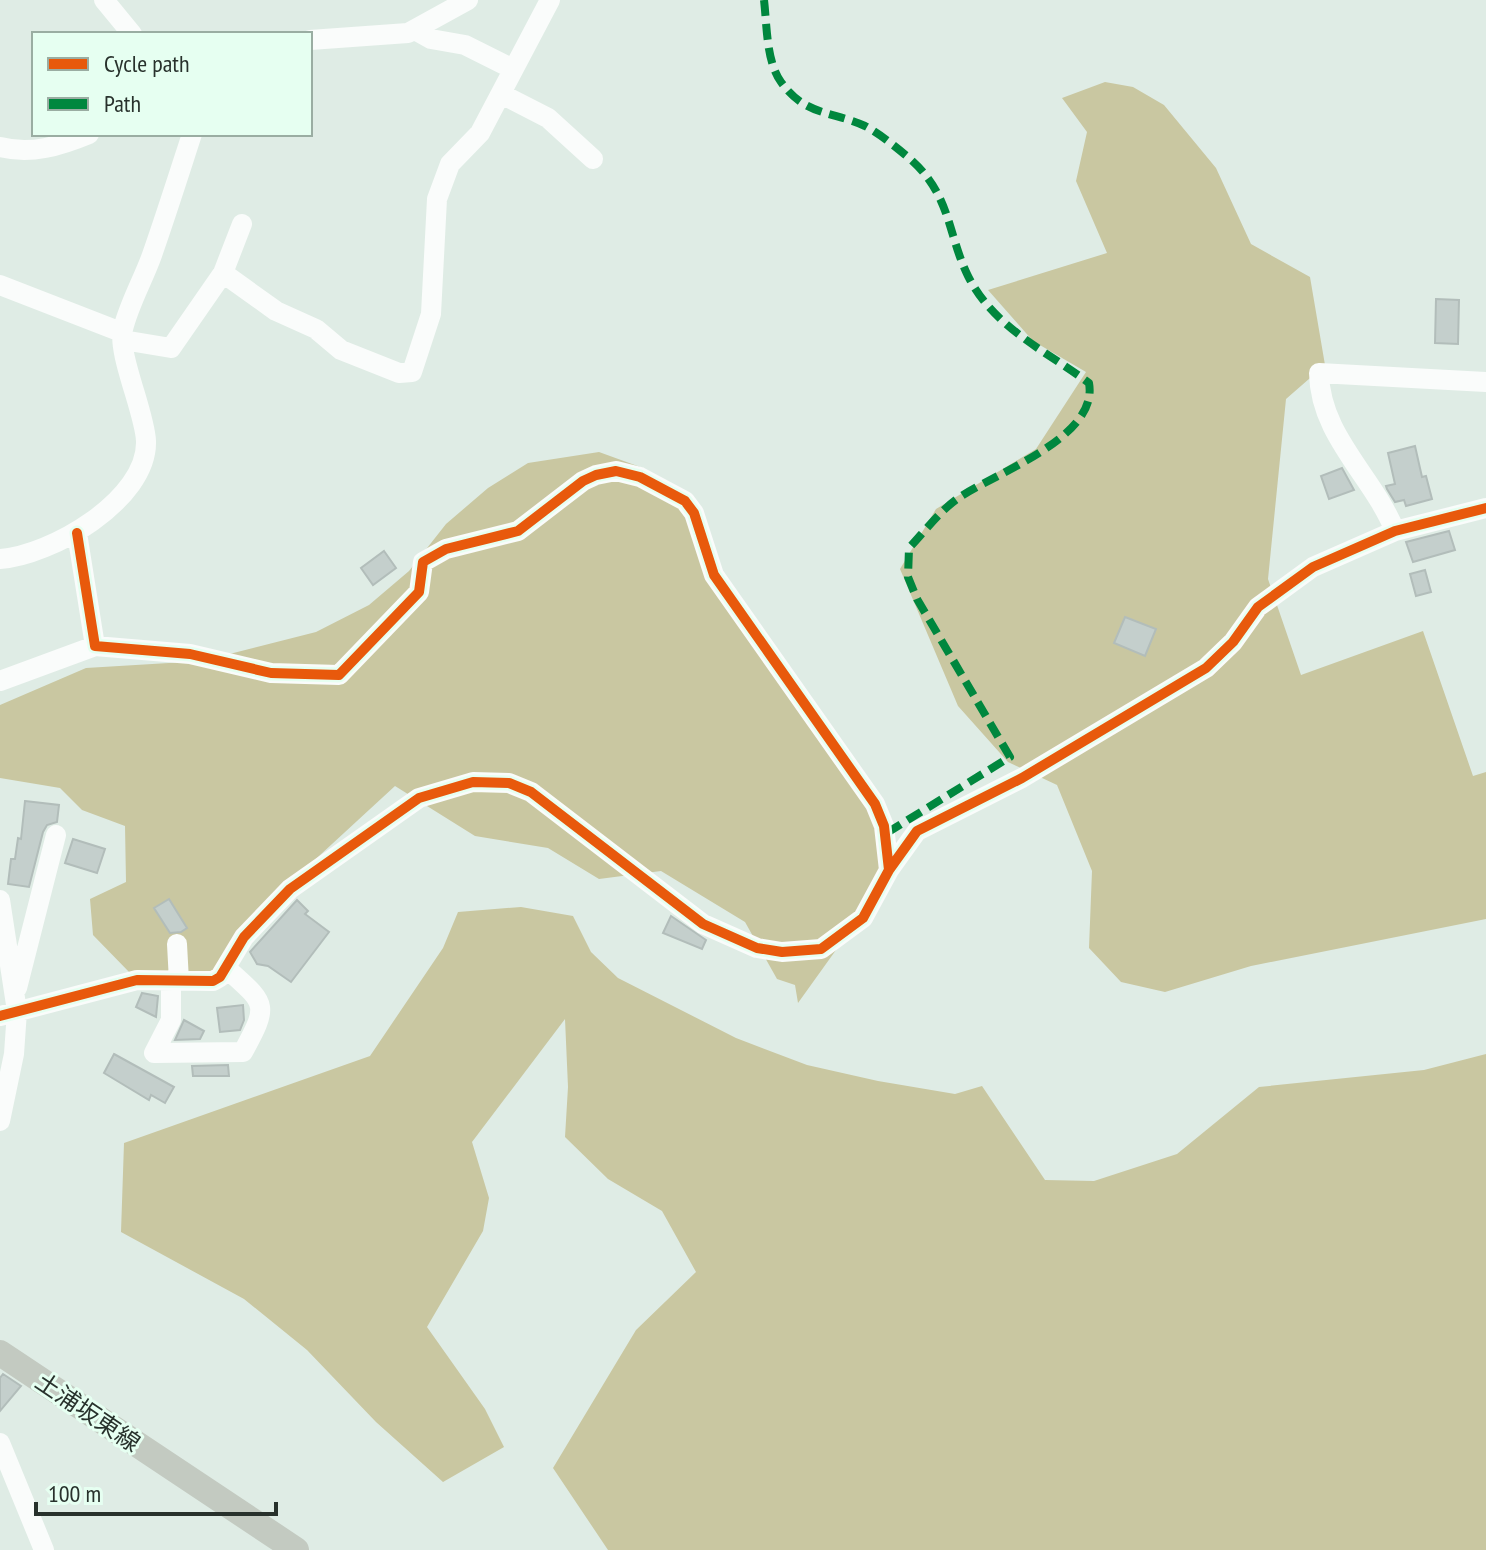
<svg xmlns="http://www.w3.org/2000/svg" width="1486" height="1550" viewBox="0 0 1486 1550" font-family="'PT Sans Narrow','Noto Sans JP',sans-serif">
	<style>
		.forest { fill: #c9c7a1 }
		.building { fill: #c4cfcc; stroke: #b2bdba; stroke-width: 2 }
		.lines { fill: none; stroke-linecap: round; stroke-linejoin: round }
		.minor { stroke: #fafcfb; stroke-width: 20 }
		.major { stroke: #c3cac1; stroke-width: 26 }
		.quiet { stroke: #00873e; stroke-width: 8; stroke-dasharray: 16 8; stroke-linecap: butt }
		.cycleway-casing { stroke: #e6fff1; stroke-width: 15 }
		.cycleway { stroke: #e8590c; stroke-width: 10 }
		.labels { text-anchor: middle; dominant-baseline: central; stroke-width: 6; stroke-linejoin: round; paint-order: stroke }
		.street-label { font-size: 24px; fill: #28312c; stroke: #e6fff1 }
	</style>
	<rect width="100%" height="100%" fill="#dfece5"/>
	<path class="forest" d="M 1105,82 L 1133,87 L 1164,105 L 1216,168 L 1251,244 L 1310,277 L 1325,365 L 1286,399 L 1268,579 L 1301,675 L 1423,631 L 1473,776 L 1486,772 L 1486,919 L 1251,966 L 1165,992 L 1121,982 L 1089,948 L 1092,871 L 1057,785 L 1008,762 L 958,706 L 900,569 L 936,509 L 1036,449 L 1086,372 L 1033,341 L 988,290 L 1107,253 L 1076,181 L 1087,132 L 1062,98 Z
		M 599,452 L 643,468 L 674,498 L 872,810 L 884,869 L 874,897 L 798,1003 L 795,985 L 777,979 L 745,922 L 661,871 L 599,879 L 548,848 L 475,836 L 395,786 L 319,856 L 213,972 L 130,973 L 93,935 L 90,899 L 126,882 L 125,826 L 82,810 L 60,788 L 0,778 L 0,705 L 86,668 L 202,661 L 316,632 L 369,605 L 409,571 L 446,524 L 488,488 L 528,463 Z
		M 521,907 L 573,916 L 591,952 L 618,978 L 736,1038 L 807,1065 L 878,1081 L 955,1094 L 982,1086 L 1045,1180 L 1094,1181 L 1177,1154 L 1259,1087 L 1424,1070 L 1486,1054 L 1486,1550 L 608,1550 L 553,1468 L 636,1330 L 696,1272 L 662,1211 L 608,1179 L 565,1137 L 568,1087 L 565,1019 L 472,1142 L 489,1198 L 483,1231 L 427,1327 L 485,1409 L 504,1447 L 443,1482 L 376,1422 L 307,1350 L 244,1299 L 121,1232 L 124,1143 L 370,1056 L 443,948 L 458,912 Z"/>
	<path class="building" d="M 1436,299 L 1459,300 L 1458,344 L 1435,343 Z
		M 1415,446 L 1422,477 L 1426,476 L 1432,499 L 1406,506 L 1404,500 L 1395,502 L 1387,489 L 1386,486 L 1395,484 L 1388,453 Z
		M 1342,468 L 1354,490 L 1329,499 L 1321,476 Z
		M 1449,531 L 1455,550 L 1413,562 L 1406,542 Z
		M 384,551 L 396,568 L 373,585 L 361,568 Z
		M 1425,570 L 1431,592 L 1416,596 L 1410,574 Z
		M 1125,617 L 1156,629 L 1145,656 L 1114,643 Z
		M 25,801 L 59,805 L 57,822 L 47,825 L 43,832 L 29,887 L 8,884 L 11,859 L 15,859 L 18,838 L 21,839 Z
		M 73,839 L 105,849 L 97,873 L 65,863 Z
		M 169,899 L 187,928 L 181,932 L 170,933 L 154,908 Z
		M 297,900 L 308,911 L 305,914 L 329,932 L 291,982 L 268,966 L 257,964 L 250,952 Z
		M 671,916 L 706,940 L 702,949 L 663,933 Z
		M 142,993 L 158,996 L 156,1017 L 136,1007 Z
		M 243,1005 L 244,1020 L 240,1030 L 220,1032 L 217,1008 Z
		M 184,1020 L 204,1031 L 200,1039 L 175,1040 Z
		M 114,1054 L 174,1087 L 165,1103 L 151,1095 L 149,1100 L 104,1073 Z
		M 228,1065 L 229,1076 L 193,1076 L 192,1066 Z
		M 3,1374 L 21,1386 L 0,1411 L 0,1378 Z"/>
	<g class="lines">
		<path class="minor" d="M 104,0 L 132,34
			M 415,30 L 431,39 L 465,45 L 513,69
			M 310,40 L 408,33 L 468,0
			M 501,94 L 548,118 L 593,159
			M 0,147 C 31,155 60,146 89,134
			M 223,273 L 242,224
			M 0,285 L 121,332
			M 123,340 L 171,348 L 223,273 L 276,311 L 316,329 L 341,350 L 399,373 L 412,372 L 431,314 L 437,199 L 450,164 L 480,133 L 550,0
			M 1395,531 C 1373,476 1320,436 1319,373 L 1486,382
			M 77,533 L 95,646 L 190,654 L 271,673 L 339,675 L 419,592 L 423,562 L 446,549 L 518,531 L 583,481 L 596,475 L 616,471 L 640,477 L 685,501 L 694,513 L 714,575 L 875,804 L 884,826 L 889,870
			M 0,559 C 50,556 148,500 146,441 C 145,413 117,353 123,329 C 129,304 143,280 152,255 C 166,215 179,174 192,134
			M 0,681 L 95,646
			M 0,900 L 17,1011 L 14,1054 L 0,1121
			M 177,944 L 179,981
			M 171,981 L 171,1020 L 154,1053 L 243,1052 C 270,1003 266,1004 226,968
			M 17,988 L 56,835
			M 0,1016 L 137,980 L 213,981 L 220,977 L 244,937 L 290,889 L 419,798 L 473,782 L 509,783 L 531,792 L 703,924 L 757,948 L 782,952 L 821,949 L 863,918 L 889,870 L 917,831 L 1022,778 L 1206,668 L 1233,642 L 1258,607 L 1313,567 L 1395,531 L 1486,508
			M 0,1443 L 44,1550"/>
		<path class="major" d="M 0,1353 L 296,1550"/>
		<path class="quiet" d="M 764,0 C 767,25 766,61 781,82 C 805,116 832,111 865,126 C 880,134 896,147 909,158 C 951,194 947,233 968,276 C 994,328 1045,350 1089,383 C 1099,438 994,473 957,499 C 939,512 924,532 909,548 L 908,577 L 917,599 L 1010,757 L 885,834"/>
		<g class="cycleway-casing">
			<path id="cycleway" d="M 77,533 L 95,646 L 190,654 L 271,673 L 339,675 L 419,592 L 423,562 L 446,549 L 518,531 L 583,481 L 596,475 L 616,471 L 640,477 L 685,501 L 694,513 L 714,575 L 875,804 L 884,826 L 889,870
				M 0,1016 L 137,980 L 213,981 L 220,977 L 244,937 L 290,889 L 419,798 L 473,782 L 509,783 L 531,792 L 703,924 L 757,948 L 782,952 L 821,949 L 863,918 L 889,870 L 917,831 L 1022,778 L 1206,668 L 1233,642 L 1258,607 L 1313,567 L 1395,531 L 1486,508"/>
		</g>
		<use href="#cycleway" class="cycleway"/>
	</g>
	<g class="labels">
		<g class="street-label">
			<text transform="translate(88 1412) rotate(34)">土浦坂東線</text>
		</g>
	</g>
	<rect x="32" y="32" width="280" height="104" fill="#e6fff1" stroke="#9aada2" stroke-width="2"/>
	<rect x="48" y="58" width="40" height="12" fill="#e8590c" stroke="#9aada2" stroke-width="2"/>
	<text x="104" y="72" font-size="24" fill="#28312c">Cycle path</text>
	<rect x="48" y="98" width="40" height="12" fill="#00873e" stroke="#9aada2" stroke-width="2"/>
	<text x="104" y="112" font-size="24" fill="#28312c">Path</text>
	<path d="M36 1502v12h240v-12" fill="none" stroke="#28312c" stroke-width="4"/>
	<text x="48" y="1502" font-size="24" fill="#28312c" stroke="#e6fff1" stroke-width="6" paint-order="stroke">100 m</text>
</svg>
